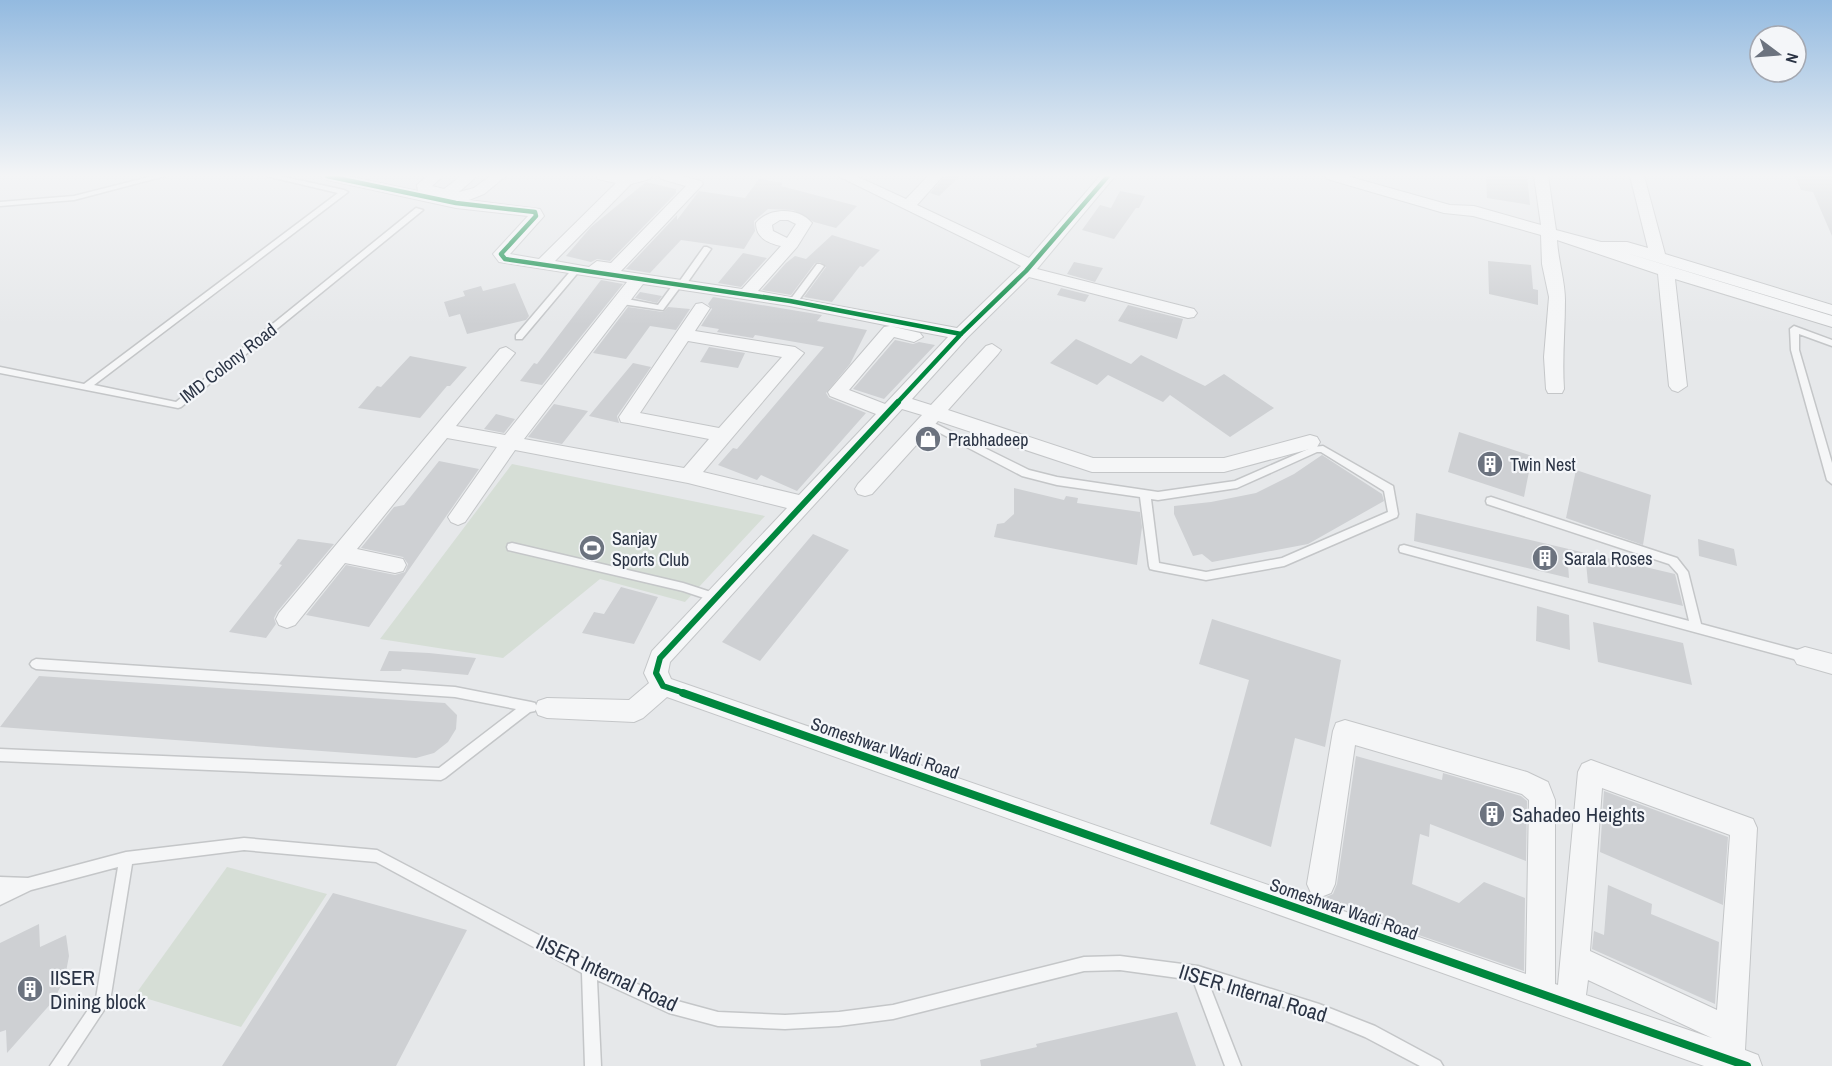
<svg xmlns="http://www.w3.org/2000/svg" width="1832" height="1066" viewBox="0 0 1832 1066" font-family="'Archivo Narrow',sans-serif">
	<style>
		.green { fill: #d6ded6 }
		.building { fill: #ced0d3 }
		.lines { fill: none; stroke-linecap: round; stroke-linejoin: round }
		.lane-casing { stroke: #c4c6c8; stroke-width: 3 }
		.street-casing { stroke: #c4c6c8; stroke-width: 2 }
		.lane { fill: #f5f6f7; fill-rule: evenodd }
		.street { fill: #f5f6f7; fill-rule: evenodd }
		.cycleway-far2-casing { stroke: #f4f6f9; stroke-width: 8 }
		.cycleway-far1-casing { stroke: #f4f6f9; stroke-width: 10 }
		.cycleway-casing { stroke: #f4f6f9; stroke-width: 11 }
		.cycleway-far2 { stroke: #00873e; stroke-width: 4.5 }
		.cycleway-far1 { stroke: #00873e; stroke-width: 6 }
		.cycleway { stroke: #00873e; stroke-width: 8 }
		.labels { text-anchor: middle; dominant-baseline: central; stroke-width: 4.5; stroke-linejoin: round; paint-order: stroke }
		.street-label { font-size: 18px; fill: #2b3445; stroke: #f4f6f9 }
		.poi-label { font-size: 18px; fill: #2b3445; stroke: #f4f6f9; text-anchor: start }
		.near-poi-label { font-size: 21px; fill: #2b3445; stroke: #f4f6f9; text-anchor: start }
		.near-street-label { font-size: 21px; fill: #2b3445; stroke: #f4f6f9 }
	</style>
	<rect width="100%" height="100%" fill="#e6e8ea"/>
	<path class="green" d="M 512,464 L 765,516 L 685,602 L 600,579 L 503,658 L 380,639 Z
		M 227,867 L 327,894 L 241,1027 L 135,995 Z"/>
	<path class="building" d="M 945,176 L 960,176 L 939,196 L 930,193 Z
		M 1486,176 L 1527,176 L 1530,205 L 1487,198 Z
		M 1795,176 L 1832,176 L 1832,236 L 1813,192 L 1801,190 Z
		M 759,179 L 783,183 L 781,186 L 857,206 L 836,228 L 814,222 L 793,210 L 768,209 L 754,221 L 755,231 L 744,249 L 681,240 L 650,273 L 626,269 L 677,215 L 677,220 L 699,191 L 745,198 Z
		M 646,182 L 676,189 L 676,193 L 610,261 L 597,259 L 591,262 L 566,256 L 591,227 Z
		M 1120,191 L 1145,196 L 1139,208 L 1136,208 L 1114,239 L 1082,230 L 1100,205 L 1111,208 Z
		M 832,235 L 880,250 L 863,267 L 860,266 L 832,302 L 804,297 L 826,267 L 820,262 L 815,263 L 791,295 L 762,290 L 786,263 L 795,256 L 806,259 Z
		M 743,253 L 767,258 L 741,287 L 718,283 Z
		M 1488,261 L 1531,265 L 1533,289 L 1538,290 L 1538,305 L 1489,294 Z
		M 1074,262 L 1103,268 L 1095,282 L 1067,274 Z
		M 601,280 L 623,284 L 542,385 L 520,381 L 534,363 L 537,364 Z
		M 515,283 L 529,316 L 526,320 L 467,334 L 460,314 L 449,317 L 444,302 L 465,296 L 463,291 L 481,286 L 483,291 Z
		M 1061,288 L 1089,295 L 1085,302 L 1057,295 Z
		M 640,292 L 662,296 L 657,303 L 635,298 Z
		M 713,297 L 822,315 L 817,321 L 867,330 L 850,364 L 826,393 L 829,398 L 866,413 L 797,491 L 761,475 L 757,480 L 718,465 L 733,448 L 737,449 L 824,347 L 755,335 L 753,338 L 717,332 L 719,329 L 701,326 L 712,309 L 708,304 Z
		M 1128,305 L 1183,319 L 1177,339 L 1118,321 Z
		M 628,307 L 663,312 L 668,307 L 690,309 L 676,330 L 650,326 L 626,359 L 593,353 Z
		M 1076,339 L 1131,364 L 1141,355 L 1205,386 L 1224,374 L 1274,408 L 1230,437 L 1170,395 L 1163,402 L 1108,375 L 1097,385 L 1050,363 Z
		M 895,340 L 913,344 L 919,342 L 935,345 L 884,399 L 853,389 Z
		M 709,347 L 745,353 L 738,368 L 700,362 Z
		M 410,356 L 467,367 L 450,386 L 447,386 L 420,418 L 358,408 L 377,386 L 381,387 Z
		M 633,363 L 651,367 L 617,416 L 619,423 L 589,416 Z
		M 554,404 L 588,411 L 562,444 L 528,437 Z
		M 496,414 L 515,419 L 504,433 L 484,429 Z
		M 1459,432 L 1532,456 L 1524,497 L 1448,472 Z
		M 1322,455 L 1382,494 L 1384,501 L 1308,544 L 1212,562 L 1202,554 L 1193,556 L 1174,514 L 1174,506 L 1211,502 L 1256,493 L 1294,474 Z
		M 439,461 L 479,469 L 369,627 L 306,615 L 346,565 L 395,575 L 405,572 L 408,564 L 403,557 L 361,548 L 394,507 L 404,505 Z
		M 1576,470 L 1651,495 L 1643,545 L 1566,518 Z
		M 1014,488 L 1064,500 L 1066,496 L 1078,498 L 1077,503 L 1140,512 L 1142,527 L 1137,565 L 994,537 L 997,524 L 1004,523 L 1014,514 Z
		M 1416,513 L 1675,574 L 1683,606 L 1588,583 L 1586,563 L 1568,564 L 1569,578 L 1414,541 Z
		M 813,534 L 849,550 L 760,661 L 722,642 Z
		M 298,539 L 334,544 L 277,612 L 274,618 L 276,624 L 266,638 L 229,632 L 282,565 L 279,564 Z
		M 1698,539 L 1734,549 L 1737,566 L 1699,556 Z
		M 621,587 L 658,597 L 634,644 L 582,633 L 594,612 L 604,614 Z
		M 1537,606 L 1569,615 L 1570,650 L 1536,641 Z
		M 1212,619 L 1341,660 L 1325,747 L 1295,738 L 1271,847 L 1210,824 L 1249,680 L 1199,664 Z
		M 1593,622 L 1683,643 L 1692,685 L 1598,662 Z
		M 389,651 L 429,653 L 476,658 L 468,675 L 402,669 L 401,671 L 380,671 Z
		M 39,676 L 445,703 L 457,715 L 456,729 L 448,742 L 434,753 L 416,758 L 0,727 Z
		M 1356,756 L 1442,780 L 1443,773 L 1521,796 L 1527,801 L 1526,861 L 1430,824 L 1429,837 L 1420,834 L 1412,884 L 1459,903 L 1484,882 L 1525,898 L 1524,971 L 1407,931 L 1326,897 L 1333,894 L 1337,884 Z
		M 1604,791 L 1728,837 L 1723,905 L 1600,852 Z
		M 1608,885 L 1652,904 L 1651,914 L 1719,942 L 1715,1004 L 1592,949 L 1594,931 L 1604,935 Z
		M 333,893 L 467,930 L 396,1066 L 222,1066 Z
		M 39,924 L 40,947 L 66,935 L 69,956 L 65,977 L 54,1000 L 7,1053 L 6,1030 L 0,1032 L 0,943 Z
		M 1177,1012 L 1196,1066 L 981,1066 L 980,1060 L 1037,1047 L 1036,1044 Z"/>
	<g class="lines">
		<g class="lane-casing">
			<path id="lane" d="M 153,176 L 165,176 L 74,200 L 0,206 L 0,202 L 74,196 Z
				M 266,176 L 280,176 L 344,190 L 348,192 L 94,385 L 176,402 L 416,208 L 423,210 L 181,407 L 178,408 L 0,373 L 0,367 L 84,384 L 338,193 Z
				M 704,247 L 707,247 L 711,249 L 685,286 L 681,286 L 663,310 L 622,304 L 618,301 L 622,298 L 658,305 L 675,282 L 679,282 Z
				M 817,264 L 820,264 L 824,266 L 796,304 L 790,304 L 790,300 Z
				M 574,267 L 580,267 L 581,269 L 522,339 L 516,339 L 516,335 Z
				M 1794,326 L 1832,340 L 1832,346 L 1799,334 L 1799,350 L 1832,463 L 1832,484 L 1827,480 L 1791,350 L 1790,329 Z
				M 926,419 L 1029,470 L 1057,477 L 1158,492 L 1235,481 L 1313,447 L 1323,446 L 1393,486 L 1398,514 L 1397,517 L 1284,566 L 1206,580 L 1154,570 L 1150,569 L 1149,566 L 1140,497 L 1057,485 L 1022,476 L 923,424 L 921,422 ZM 1317,452 L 1321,452 L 1384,491 L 1388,512 L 1282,558 L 1206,572 L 1159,563 L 1151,499 L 1158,500 L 1237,488 Z
				M 1491,497 L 1677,558 L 1688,572 L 1701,624 L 1805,652 L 1809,654 L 1811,657 L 1809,660 L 1805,662 L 1400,552 L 1399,549 L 1400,546 L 1404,545 L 1689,621 L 1678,574 L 1669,564 L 1487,504 L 1486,501 L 1487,498 Z
				M 512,543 L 683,583 L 720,595 L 722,598 L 720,601 L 716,602 L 683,591 L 508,550 L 507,547 L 508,544 Z
				M 36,659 L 455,687 L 531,702 L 535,703 L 537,707 L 535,711 L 530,712 L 445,778 L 441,780 L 0,761 L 0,749 L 439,768 L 516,709 L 455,697 L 36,669 L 32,667 L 30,664 L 32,661 Z
				M 244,838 L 377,850 L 594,964 L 670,999 L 718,1012 L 785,1015 L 839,1012 L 893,1005 L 1084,957 L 1120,956 L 1198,966 L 1319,1004 L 1375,1026 L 1440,1061 L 1443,1066 L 1420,1066 L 1365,1037 L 1319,1018 L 1209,984 L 1241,1066 L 1225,1066 L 1193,980 L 1120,970 L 1084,971 L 893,1019 L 839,1026 L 785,1029 L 718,1026 L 669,1013 L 597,980 L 601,1066 L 585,1066 L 582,973 L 376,862 L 244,850 L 132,864 L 110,1001 L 67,1066 L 50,1066 L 96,998 L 118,867 L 31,890 L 0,905 L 0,877 L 28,878 L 126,852 Z"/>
		</g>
		<g class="street-casing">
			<path id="street" d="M 320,176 L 347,176 L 418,191 L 417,185 L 427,176 L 443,176 L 432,186 L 444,189 L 461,176 L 477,176 L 459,192 L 474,188 L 490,176 L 506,176 L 484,194 L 469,200 L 540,209 L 544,216 L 510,254 L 539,259 L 616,183 L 598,179 L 596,176 L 652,176 L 650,179 L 631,184 L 555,261 L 589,267 L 597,261 L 611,263 L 686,186 L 661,179 L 659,176 L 682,176 L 701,181 L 703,184 L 621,271 L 742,289 L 781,246 C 768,243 756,238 756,223 C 769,207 799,207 812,223 L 797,247 L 758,291 L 957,328 L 1021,266 L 838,176 L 856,176 L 906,199 L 928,176 L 943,176 L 917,205 L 1029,258 L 1100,176 L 1115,176 L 1037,269 L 1194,309 L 1197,313 L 1194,317 L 1188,318 L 1029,277 L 967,338 L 912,399 L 931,405 L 986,346 L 992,344 L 1001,350 L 998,354 L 948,410 L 1093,458 L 1224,458 L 1310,435 L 1317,437 L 1320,442 L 1317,447 L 1224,472 L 1092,472 L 938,421 L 872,494 L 865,496 L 858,494 L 855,489 L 858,484 L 922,415 L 902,409 L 670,662 L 668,672 L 671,679 L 1526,974 L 1529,800 L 1522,794 L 1355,745 L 1335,884 L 1331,893 L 1321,897 L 1311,893 L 1307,884 L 1333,731 L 1336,723 L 1345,720 L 1527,772 L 1548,782 L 1555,800 L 1555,984 L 1558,985 L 1578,772 L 1582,764 L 1591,760 L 1753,819 L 1757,828 L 1745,1050 L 1758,1055 L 1762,1066 L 1704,1066 L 667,697 L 643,718 L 634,722 L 547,718 L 538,715 L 535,708 L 538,701 L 547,698 L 629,700 L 649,683 L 644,673 L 652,651 L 787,508 L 688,483 L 515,450 L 465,522 L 458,525 L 451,522 L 448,517 L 497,447 L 447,438 L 357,549 L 403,559 L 406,565 L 403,571 L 395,573 L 345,563 L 295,625 L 287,628 L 279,625 L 276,619 L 279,613 L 500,349 L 506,347 L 515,353 L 456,426 L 505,435 L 627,282 L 499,262 L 493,254 L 528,216 L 456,208 L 327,180 ZM 788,220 L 796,224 L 787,238 L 773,231 L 772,225 L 780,220 ZM 643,284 L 790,306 L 890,326 L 884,327 L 828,392 L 830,396 L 876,414 L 799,495 L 703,472 L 804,353 L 795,347 L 695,331 L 710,308 L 702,303 L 696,304 L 619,417 L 621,422 L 628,423 L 709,439 L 684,468 L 524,439 ZM 890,326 L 948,337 L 885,404 L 849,390 L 894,337 L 914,342 L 923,337 L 920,333 ZM 688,341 L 782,357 L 719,428 L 640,413 ZM 1602,788 L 1730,835 L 1717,1010 L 1590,951 ZM 1588,980 L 1712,1038 L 1586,995 Z
				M 1325,176 L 1347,176 L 1450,205 L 1474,206 L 1541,225 L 1534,176 L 1548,176 L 1556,230 L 1601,242 L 1627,242 L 1648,248 L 1630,176 L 1644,176 L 1665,254 L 1832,305 L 1832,315 L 1623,252 L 1832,316 L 1832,327 L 1675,279 L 1687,386 L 1678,392 L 1672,390 L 1669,386 L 1658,274 L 1557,240 C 1558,260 1565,281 1565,300 C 1565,330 1562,359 1564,389 L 1562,393 L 1548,393 L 1546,389 L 1544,357 L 1549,297 L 1542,264 L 1541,235 L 1473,216 L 1444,213 L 1327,179 Z
				M 1805,647 L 1832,654 L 1832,674 L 1797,664 L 1793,657 L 1797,650 Z"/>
		</g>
		<use href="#lane" class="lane"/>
		<use href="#street" class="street"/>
		<g class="cycleway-far2-casing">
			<path id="cycleway-far2" d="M 327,176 L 456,203 L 535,212 L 536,216 L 501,254 L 505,259 L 790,301 L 961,334
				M 896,404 L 961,334 L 1026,271 L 1108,176"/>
		</g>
		<g class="cycleway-far1-casing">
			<path id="cycleway-far1" d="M 687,694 L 663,686 L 656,673 L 660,658 L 898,402"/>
		</g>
		<g class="cycleway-casing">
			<path id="cycleway" d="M 683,693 L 1747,1066"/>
		</g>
		<use href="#cycleway-far2" class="cycleway-far2"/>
		<use href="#cycleway-far1" class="cycleway-far1"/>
		<use href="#cycleway" class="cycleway"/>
	</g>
	<linearGradient id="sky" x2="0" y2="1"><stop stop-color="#93bae0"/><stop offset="0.54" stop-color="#f4f5f6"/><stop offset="1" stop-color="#f4f5f6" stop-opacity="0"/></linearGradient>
	<rect width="1832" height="325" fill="url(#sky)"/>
	<defs>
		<g id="shop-disc" transform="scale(1.35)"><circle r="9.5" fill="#6c737f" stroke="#f4f6f9"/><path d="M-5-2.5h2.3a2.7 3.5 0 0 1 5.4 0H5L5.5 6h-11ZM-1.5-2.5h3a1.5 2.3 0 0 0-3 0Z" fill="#fff"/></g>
		<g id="building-disc" transform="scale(1.35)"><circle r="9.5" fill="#6c737f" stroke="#f4f6f9"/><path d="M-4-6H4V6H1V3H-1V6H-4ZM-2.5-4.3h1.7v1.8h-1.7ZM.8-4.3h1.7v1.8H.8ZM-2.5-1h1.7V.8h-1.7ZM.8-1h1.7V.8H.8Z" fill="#fff"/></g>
		<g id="stadium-disc" transform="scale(1.35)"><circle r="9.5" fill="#6c737f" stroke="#f4f6f9"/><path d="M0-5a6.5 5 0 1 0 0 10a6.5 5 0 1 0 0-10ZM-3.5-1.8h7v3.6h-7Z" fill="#fff"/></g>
	</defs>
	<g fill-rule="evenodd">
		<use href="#shop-disc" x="928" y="439"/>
		<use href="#building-disc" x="1490" y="464"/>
		<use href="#stadium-disc" x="592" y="548"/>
		<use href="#building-disc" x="1545" y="558"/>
		<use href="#building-disc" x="1492" y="814"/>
		<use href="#building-disc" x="30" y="989"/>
	</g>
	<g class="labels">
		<g class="street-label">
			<text transform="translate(228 363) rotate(-38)">IMD Colony Road</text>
			<text transform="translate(885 748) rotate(19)">Someshwar Wadi Road</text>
			<text transform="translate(1344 909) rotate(19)">Someshwar Wadi Road</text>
		</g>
		<g class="poi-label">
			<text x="948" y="439">Prabhadeep</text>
			<text x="1510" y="464">Twin Nest</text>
			<text x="612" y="538">Sanjay<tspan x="612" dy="21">Sports Club</tspan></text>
			<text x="1564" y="558">Sarala Roses</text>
		</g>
		<g class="near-poi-label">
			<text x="1512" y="814">Sahadeo Heights</text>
			<text x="50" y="977">IISER<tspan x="50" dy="24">Dining block</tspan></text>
		</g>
		<g class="near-street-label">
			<text transform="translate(607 973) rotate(25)">IISER Internal Road</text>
			<text transform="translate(1253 993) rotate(17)">IISER Internal Road</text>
		</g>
	</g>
	<g transform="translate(1778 54) rotate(106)"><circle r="28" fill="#f4f6f9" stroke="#a4a8b1" stroke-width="1.5"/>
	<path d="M0-4.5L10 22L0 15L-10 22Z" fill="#6c737f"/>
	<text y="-9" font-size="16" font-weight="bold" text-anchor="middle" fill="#2b3445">N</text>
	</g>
</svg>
